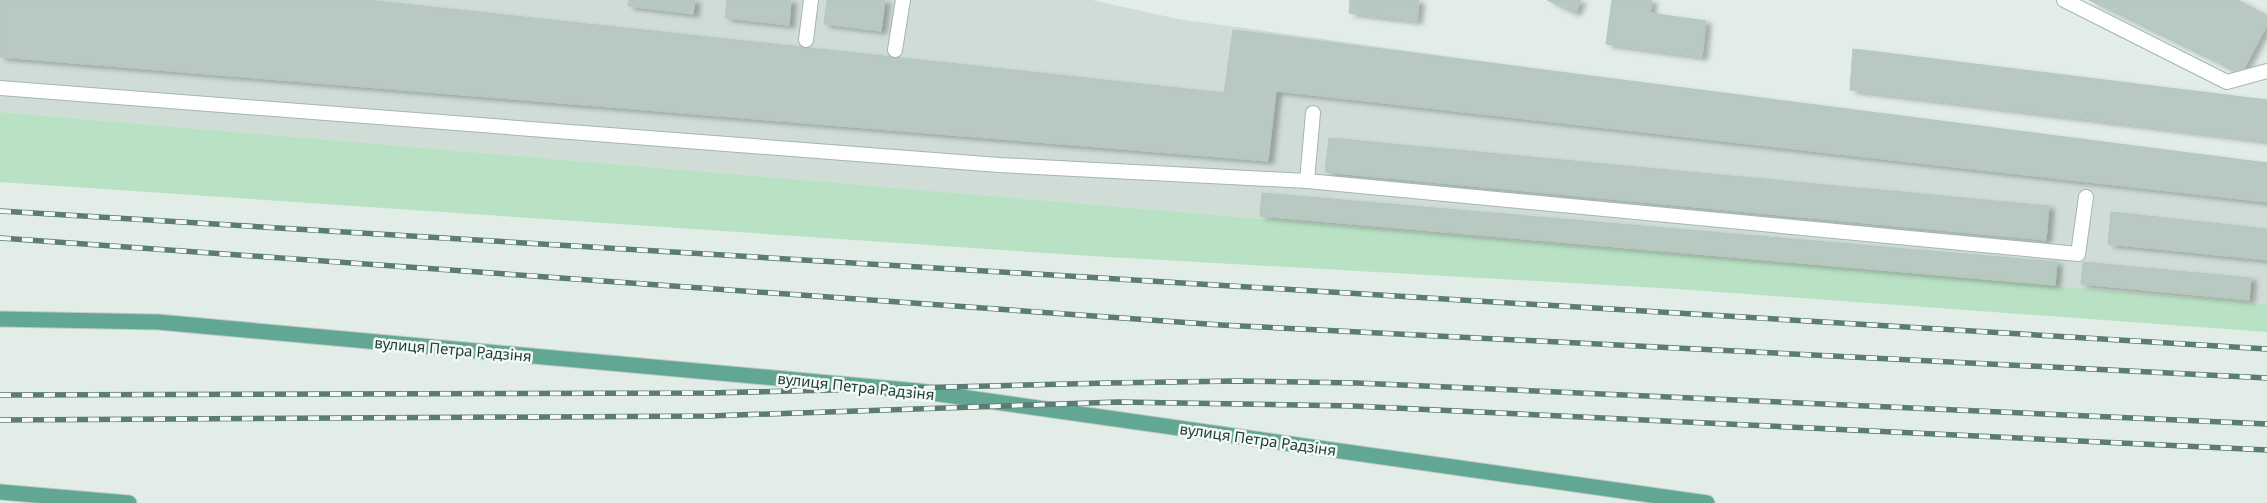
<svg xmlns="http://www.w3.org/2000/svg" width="2267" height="503" viewBox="0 0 2267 503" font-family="'Noto Sans',sans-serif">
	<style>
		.built { fill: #d0ddd7 }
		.green { fill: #b9e1c3 }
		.building { fill: #b7c9c1; stroke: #b3c8bf; filter: url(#shadow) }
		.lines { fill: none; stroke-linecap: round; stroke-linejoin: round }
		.lane-casing { stroke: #a4b6af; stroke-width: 16 }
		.primary-casing { stroke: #c1cac7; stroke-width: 17 }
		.lane { stroke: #fff; stroke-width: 14 }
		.primary { stroke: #62a794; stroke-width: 15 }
		.rail-casing { stroke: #5a7c72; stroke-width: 5.5 }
		.rail { stroke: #f3f9f6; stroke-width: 4; stroke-dasharray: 11; stroke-linecap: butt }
		.labels { text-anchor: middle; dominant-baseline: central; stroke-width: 5; stroke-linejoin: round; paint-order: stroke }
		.street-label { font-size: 15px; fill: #204037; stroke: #f3f9f6 }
	</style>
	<defs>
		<filter id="shadow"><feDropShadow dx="5.5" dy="3" stdDeviation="2.5" flood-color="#0004"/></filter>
	</defs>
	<rect width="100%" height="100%" fill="#e2ede8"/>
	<path class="built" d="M 0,0 L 1092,0 L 1178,19 L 2267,170 L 2267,304 L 0,112 Z"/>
	<path class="green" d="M 0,112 L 2267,304 L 2267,332 L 1678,289 L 1091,256 L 0,182 Z"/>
	<path class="building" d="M 0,0 L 367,0 L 1224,93 L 1233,30 L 2267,163 L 2267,202 L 1276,91 L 1268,161 L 0,57 Z
		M 629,0 L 695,0 L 693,14 L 628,6 Z
		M 727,0 L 791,0 L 789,25 L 725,18 Z
		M 827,0 L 885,0 L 881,31 L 824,24 Z
		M 1350,0 L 1419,0 L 1417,21 L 1349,13 Z
		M 1547,0 L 1581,0 L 1575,13 Z
		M 1612,0 L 1652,0 L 1650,13 L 1706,21 L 1702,57 L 1606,44 Z
		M 2089,0 L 2238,0 L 2267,16 L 2267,25 L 2241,74 Z
		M 1853,49 L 2267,100 L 2267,141 L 1850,90 Z
		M 1329,138 L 2049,206 L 2046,240 L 1325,172 Z
		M 1262,193 L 2057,262 L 2055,285 L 1260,216 Z
		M 2111,212 L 2267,229 L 2267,260 L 2108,244 Z
		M 2083,262 L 2251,278 L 2249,300 L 2081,284 Z"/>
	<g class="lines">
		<g class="lane-casing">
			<path id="lane" d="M 2064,0 L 2227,82 L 2267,71
				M 806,40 L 811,0
				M 895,50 L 903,0
				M 0,88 L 999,165 L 1307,181 L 1313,113
				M 1307,181 L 2078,254 L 2086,197"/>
		</g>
		<g class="primary-casing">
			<path id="primary" d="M 0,319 L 158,322 L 918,391 L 1707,503
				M 0,492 L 129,503"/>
		</g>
		<use href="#lane" class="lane"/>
		<use href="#primary" class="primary"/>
		<g class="rail-casing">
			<path id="rail" d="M 0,211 L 2267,349
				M 0,238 L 1221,325 L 2267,378
				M 0,395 L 709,393 L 1109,383 L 1236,381 L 1357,383 L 2267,424
				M 0,420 L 709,416 L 1118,402 L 1353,406 L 2267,450"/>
		</g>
		<use href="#rail" class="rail"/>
	</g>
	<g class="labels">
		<g class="street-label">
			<text transform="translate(453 349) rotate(5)">вулиця Петра Радзіня</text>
			<text transform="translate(856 386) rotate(6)">вулиця Петра Радзіня</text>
			<text transform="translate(1258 439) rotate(8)">вулиця Петра Радзіня</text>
		</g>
	</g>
</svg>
